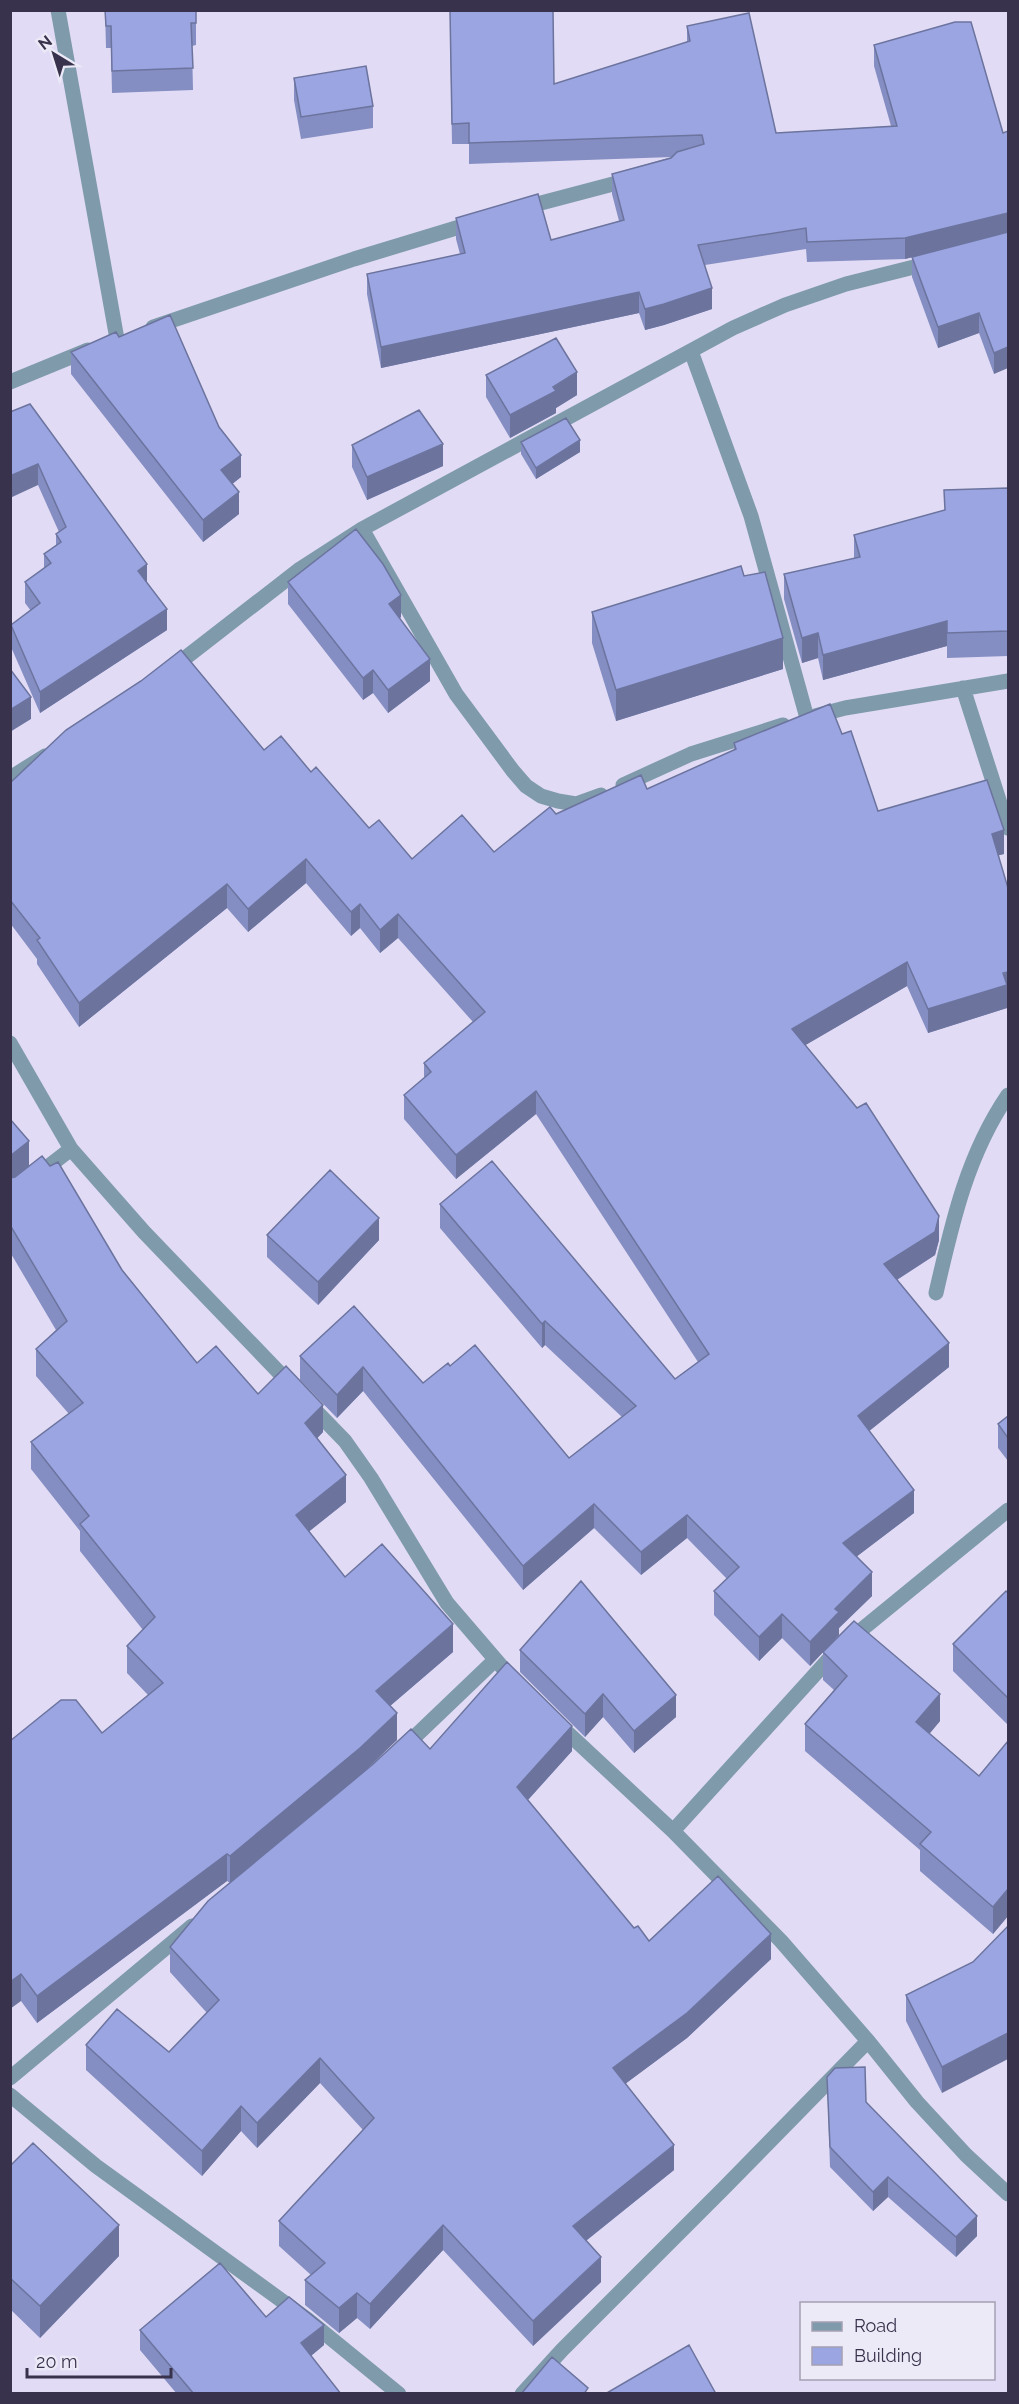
<svg xmlns="http://www.w3.org/2000/svg" width="1019" height="2404" viewBox="0 0 1019 2404" font-family="Raleway,sans-serif">
	<style>
		.lines { fill: none; stroke-linecap: round; stroke-linejoin: round }
		.minor { stroke: #7e9aab; stroke-width: 15 }
		.wall { fill: #848ec2 }
		.shaded-wall { fill: #6c749e }
		.building { fill: #9aa5e2; stroke: #6c749e; stroke-width: 1.5 }
	</style>
	<rect width="100%" height="100%" fill="#e1dbf5"/>
	<g class="lines">
		<path class="minor" d="M 58,10 L 117,339
			M 522,208 L 632,179
			M 153,327 L 354,259 L 476,222
			M 691,351 L 751,516 L 807,718
			M 10,382 L 88,350
			M 362,529 L 456,694 L 513,771 L 526,786 L 541,796 L 558,801 L 576,804 L 601,795
			M 171,669 L 300,569 L 362,529 L 733,328 L 785,305 L 846,284 L 930,263
			M 963,688 L 1008,828
			M 815,716 L 845,708 L 1008,681
			M 10,778 L 45,756
			M 623,785 L 691,754 L 783,725
			M 10,1043 L 71,1149 L 144,1232 L 293,1387
			M 10,1196 L 71,1149
			M 936,1293 C 952,1223 967,1155 1008,1095
			M 310,1405 L 345,1441 L 371,1478 L 447,1603 L 514,1681
			M 557,1723 L 673,1831 L 781,1941 L 868,2041 L 917,2102 L 966,2155 L 1008,2194
			M 403,1748 L 495,1660
			M 673,1831 L 838,1649 L 1008,1510
			M 10,2078 L 192,1926
			M 10,2095 L 96,2166 L 307,2319 L 399,2394
			M 522,2394 L 562,2350 L 724,2188 L 868,2041"/>
	</g>
	<path class="wall" d="M 105,10 L 196,10 L 196,45 L 192,46 L 193,90 L 112,93 L 111,48 L 106,48 Z
		M 687,26 L 776,133 L 891,126 L 874,66 L 874,45 L 1003,133 L 994,374 L 979,333 L 938,348 L 912,277 L 912,257 L 905,259 L 807,262 L 806,249 L 705,265 L 712,309 L 664,325 L 645,330 L 639,313 L 381,368 L 367,294 L 367,274 L 460,254 L 456,239 L 456,218 L 551,240 L 619,221 L 612,194 L 612,174 L 672,157 L 469,164 L 469,144 L 452,144 L 450,29 L 554,84 L 687,42 Z
		M 294,78 L 373,106 L 373,128 L 301,139 L 294,100 Z
		M 119,337 L 241,477 L 232,484 L 239,514 L 203,542 L 71,374 L 71,352 Z
		M 486,375 L 577,395 L 556,408 L 556,413 L 510,438 L 486,397 Z
		M 10,412 L 147,582 L 167,630 L 40,713 L 11,647 L 11,625 L 31,611 L 25,603 L 25,582 L 44,568 L 44,554 L 56,545 L 56,534 L 59,532 L 38,485 Z
		M 521,442 L 580,452 L 536,479 L 521,454 Z
		M 352,445 L 443,466 L 367,500 L 352,467 Z
		M 1008,488 L 1008,656 L 947,658 L 947,646 L 823,680 L 818,658 L 802,663 L 784,599 L 784,574 L 854,559 L 854,535 L 944,510 Z
		M 744,576 L 783,669 L 616,721 L 592,643 L 592,612 Z
		M 288,582 L 401,617 L 399,618 L 430,681 L 388,713 L 373,693 L 363,700 L 288,604 Z
		M 842,734 L 878,811 L 1004,854 L 999,855 L 1007,1008 L 928,1033 L 907,986 L 805,1045 L 939,1240 L 935,1255 L 897,1280 L 949,1367 L 869,1431 L 914,1513 L 857,1556 L 872,1596 L 839,1628 L 839,1635 L 810,1666 L 782,1638 L 759,1661 L 714,1615 L 714,1591 L 727,1579 L 687,1538 L 641,1575 L 594,1528 L 523,1590 L 363,1391 L 337,1418 L 300,1380 L 300,1356 L 354,1306 L 423,1383 L 450,1366 L 569,1458 L 622,1417 L 545,1345 L 542,1348 L 440,1228 L 440,1204 L 675,1379 L 698,1362 L 536,1114 L 456,1179 L 404,1119 L 404,1095 L 424,1078 L 424,1063 L 473,1022 L 398,938 L 380,953 L 360,928 L 351,936 L 306,883 L 248,932 L 227,908 L 79,1027 L 37,964 L 37,959 L 10,923 L 10,783 L 264,750 L 311,772 L 369,828 L 412,859 L 494,852 L 556,814 L 647,789 L 734,750 L 734,743 Z
		M 10,1119 L 29,1166 L 122,1270 L 197,1363 L 258,1394 L 323,1432 L 317,1438 L 346,1502 L 309,1531 L 345,1577 L 453,1652 L 390,1706 L 397,1740 L 230,1883 L 227,1881 L 37,2023 L 21,2001 L 10,1741 L 102,1733 L 148,1695 L 127,1673 L 127,1646 L 143,1630 L 80,1551 L 80,1531 L 31,1469 L 31,1442 L 69,1414 L 36,1376 L 36,1349 L 56,1330 L 10,1252 Z
		M 267,1235 L 379,1240 L 318,1305 L 267,1257 Z
		M 1008,1416 L 1008,1461 L 998,1448 L 998,1424 Z
		M 1008,1593 L 1008,1725 L 953,1671 L 953,1644 Z
		M 520,1650 L 676,1717 L 634,1753 L 603,1717 L 585,1737 L 520,1672 Z
		M 823,1652 L 940,1721 L 929,1734 L 979,1776 L 1008,1741 L 1008,1916 L 993,1934 L 920,1871 L 920,1850 L 805,1751 L 805,1724 L 834,1690 L 823,1680 Z
		M 430,1749 L 572,1751 L 528,1800 L 634,1928 L 649,1941 L 771,1959 L 687,2038 L 626,2083 L 674,2170 L 586,2241 L 601,2282 L 533,2346 L 443,2250 L 370,2329 L 357,2318 L 339,2333 L 305,2305 L 305,2280 L 311,2275 L 279,2246 L 279,2221 L 363,2130 L 320,2083 L 257,2148 L 241,2131 L 202,2176 L 86,2070 L 86,2045 L 169,2052 L 207,2013 L 170,1972 L 170,1947 Z
		M 973,1962 L 942,2093 L 906,2021 L 906,1995 Z
		M 827,2077 L 866,2102 L 977,2236 L 956,2257 L 888,2197 L 873,2211 L 830,2167 Z
		M 10,2166 L 119,2256 L 40,2338 L 10,2309 Z
		M 266,2317 L 324,2345 L 311,2356 L 341,2394 L 177,2394 L 140,2350 L 140,2330 Z"/>
	<path class="shaded-wall" d="M 1008,213 L 1008,234 L 905,259 L 905,238 Z
		M 712,288 L 712,309 L 664,325 L 645,330 L 645,309 Z
		M 639,292 L 639,313 L 381,368 L 381,347 Z
		M 979,313 L 979,333 L 938,348 L 938,327 Z
		M 1008,347 L 1008,368 L 994,374 L 994,353 Z
		M 577,372 L 577,395 L 556,408 L 556,413 L 510,438 L 510,415 Z
		M 580,440 L 580,452 L 536,479 L 536,468 Z
		M 443,444 L 443,466 L 367,500 L 367,477 Z
		M 241,455 L 241,477 L 221,493 L 221,470 Z
		M 38,464 L 38,485 L 10,498 L 10,476 Z
		M 239,492 L 239,514 L 203,542 L 203,520 Z
		M 147,564 L 147,585 L 138,571 Z
		M 401,595 L 401,617 L 389,627 L 389,604 Z
		M 167,609 L 167,630 L 40,713 L 40,692 Z
		M 947,621 L 947,646 L 823,680 L 823,655 Z
		M 818,633 L 818,658 L 802,663 L 802,638 Z
		M 783,638 L 783,669 L 616,721 L 616,690 Z
		M 430,659 L 430,681 L 388,713 L 388,690 Z
		M 373,670 L 373,693 L 363,700 L 363,678 Z
		M 31,697 L 31,719 L 10,732 L 10,710 Z
		M 1004,830 L 1004,854 L 992,857 L 992,834 Z
		M 306,859 L 306,883 L 248,932 L 248,909 Z
		M 227,884 L 227,908 L 79,1027 L 79,1003 Z
		M 360,904 L 360,928 L 351,936 L 351,912 Z
		M 398,914 L 398,938 L 380,953 L 380,930 Z
		M 907,962 L 907,986 L 792,1053 L 792,1029 Z
		M 1008,972 L 1008,995 L 1007,996 L 1007,1008 L 928,1033 L 928,1009 Z
		M 536,1091 L 536,1114 L 456,1179 L 456,1155 Z
		M 29,1141 L 29,1169 L 10,1183 L 10,1156 Z
		M 939,1216 L 939,1240 L 935,1255 L 884,1288 L 884,1264 Z
		M 379,1218 L 379,1240 L 318,1305 L 318,1282 Z
		M 545,1321 L 545,1345 L 542,1348 L 542,1324 Z
		M 949,1343 L 949,1367 L 858,1440 L 858,1416 Z
		M 363,1367 L 363,1391 L 337,1418 L 337,1395 Z
		M 323,1405 L 323,1432 L 305,1451 L 305,1423 Z
		M 346,1475 L 346,1502 L 296,1542 L 296,1515 Z
		M 914,1490 L 914,1513 L 843,1567 L 843,1543 Z
		M 594,1504 L 594,1528 L 523,1590 L 523,1566 Z
		M 687,1515 L 687,1538 L 641,1575 L 641,1552 Z
		M 872,1572 L 872,1596 L 839,1628 L 839,1635 L 810,1666 L 810,1642 L 835,1609 Z
		M 782,1614 L 782,1638 L 759,1661 L 759,1637 Z
		M 453,1624 L 453,1652 L 376,1718 L 376,1691 Z
		M 603,1694 L 603,1717 L 585,1737 L 585,1714 Z
		M 940,1694 L 940,1721 L 916,1750 L 916,1722 Z
		M 676,1695 L 676,1717 L 634,1753 L 634,1731 Z
		M 397,1713 L 397,1740 L 360,1776 L 230,1883 L 230,1856 Z
		M 572,1726 L 572,1751 L 517,1812 L 517,1787 Z
		M 227,1854 L 227,1881 L 37,2023 L 37,1996 Z
		M 1008,1889 L 1008,1916 L 993,1934 L 993,1907 Z
		M 771,1934 L 771,1959 L 687,2038 L 613,2093 L 613,2068 Z
		M 21,1974 L 21,2001 L 10,2009 L 10,1982 Z
		M 1008,2033 L 1008,2059 L 942,2093 L 942,2067 Z
		M 320,2058 L 320,2083 L 257,2148 L 257,2123 Z
		M 241,2106 L 241,2131 L 202,2176 L 202,2151 Z
		M 674,2145 L 674,2170 L 573,2251 L 573,2226 Z
		M 888,2177 L 888,2197 L 873,2211 L 873,2192 Z
		M 977,2216 L 977,2236 L 956,2257 L 956,2237 Z
		M 119,2225 L 119,2256 L 40,2338 L 40,2306 Z
		M 443,2225 L 443,2250 L 370,2329 L 370,2304 Z
		M 601,2257 L 601,2282 L 533,2346 L 533,2321 Z
		M 357,2293 L 357,2318 L 339,2333 L 339,2308 Z
		M 324,2325 L 324,2345 L 301,2364 L 301,2343 Z"/>
	<path class="building" d="M 105,10 L 196,10 L 196,23 L 191,23 L 193,68 L 112,71 L 111,26 L 106,26 Z
		M 450,10 L 553,10 L 554,84 L 690,41 L 687,26 L 749,13 L 776,133 L 897,126 L 874,45 L 955,22 L 971,22 L 1003,133 L 1008,131 L 1008,213 L 905,238 L 807,242 L 806,228 L 698,245 L 712,288 L 664,304 L 645,309 L 639,292 L 381,347 L 367,274 L 465,253 L 456,218 L 538,194 L 551,240 L 624,220 L 612,174 L 671,158 L 677,152 L 704,144 L 702,135 L 469,143 L 469,123 L 452,124 Z
		M 366,66 L 373,106 L 301,117 L 294,78 Z
		M 1008,232 L 1008,347 L 994,353 L 979,313 L 938,327 L 912,257 Z
		M 170,315 L 219,427 L 241,455 L 221,470 L 239,492 L 203,520 L 71,352 L 116,332 L 119,337 Z
		M 556,338 L 577,372 L 553,387 L 556,391 L 510,415 L 486,375 Z
		M 30,404 L 147,564 L 138,571 L 167,609 L 40,692 L 11,625 L 40,603 L 25,582 L 51,563 L 44,554 L 61,542 L 56,534 L 66,527 L 38,464 L 10,476 L 10,412 Z
		M 419,410 L 443,444 L 367,477 L 352,445 Z
		M 566,418 L 580,440 L 536,468 L 521,442 Z
		M 1008,488 L 1008,631 L 947,633 L 947,621 L 823,655 L 818,633 L 802,638 L 784,574 L 860,557 L 854,535 L 945,510 L 944,490 Z
		M 356,529 L 383,564 L 401,595 L 389,604 L 430,659 L 388,690 L 373,670 L 363,678 L 288,582 Z
		M 741,566 L 744,576 L 765,572 L 783,638 L 616,690 L 592,612 Z
		M 181,650 L 264,750 L 281,736 L 311,772 L 316,767 L 369,828 L 379,820 L 412,859 L 462,815 L 494,852 L 550,807 L 556,814 L 641,775 L 647,789 L 736,749 L 734,743 L 830,704 L 842,734 L 851,731 L 878,811 L 987,780 L 1004,830 L 992,834 L 1008,888 L 1008,972 L 1003,973 L 1007,985 L 928,1009 L 907,962 L 792,1029 L 857,1108 L 866,1103 L 939,1216 L 935,1232 L 884,1264 L 949,1343 L 858,1416 L 914,1490 L 843,1543 L 872,1572 L 835,1609 L 839,1612 L 810,1642 L 782,1614 L 759,1637 L 714,1591 L 739,1567 L 687,1515 L 641,1552 L 594,1504 L 523,1566 L 363,1367 L 337,1395 L 300,1356 L 354,1306 L 423,1383 L 448,1363 L 450,1366 L 475,1345 L 569,1458 L 636,1406 L 545,1321 L 542,1324 L 440,1204 L 492,1161 L 675,1379 L 709,1354 L 536,1091 L 456,1155 L 404,1095 L 431,1072 L 424,1063 L 485,1012 L 398,914 L 380,930 L 360,904 L 351,912 L 306,859 L 248,909 L 227,884 L 79,1003 L 37,940 L 40,938 L 10,900 L 10,783 L 66,730 L 141,681 Z
		M 10,669 L 31,697 L 10,710 Z
		M 10,1119 L 29,1141 L 10,1156 Z
		M 42,1156 L 50,1166 L 58,1162 L 122,1270 L 197,1363 L 216,1346 L 258,1394 L 286,1366 L 323,1405 L 305,1423 L 346,1475 L 296,1515 L 345,1577 L 382,1544 L 453,1624 L 376,1691 L 397,1713 L 360,1748 L 230,1856 L 227,1854 L 37,1996 L 21,1974 L 10,1982 L 10,1741 L 61,1700 L 76,1700 L 102,1733 L 163,1683 L 127,1646 L 155,1617 L 80,1524 L 89,1516 L 31,1442 L 83,1403 L 36,1349 L 67,1321 L 10,1225 L 10,1178 L 15,1177 Z
		M 330,1170 L 379,1218 L 318,1282 L 267,1235 Z
		M 1008,1416 L 1008,1438 L 998,1424 Z
		M 581,1581 L 676,1695 L 634,1731 L 603,1694 L 585,1714 L 520,1650 Z
		M 1006,1591 L 1008,1593 L 1008,1698 L 953,1644 Z
		M 854,1621 L 940,1694 L 916,1722 L 979,1776 L 1008,1741 L 1008,1889 L 993,1907 L 920,1844 L 931,1832 L 805,1724 L 847,1676 L 823,1652 Z
		M 507,1662 L 572,1726 L 517,1787 L 634,1928 L 638,1926 L 649,1941 L 718,1876 L 771,1934 L 687,2013 L 613,2068 L 674,2145 L 573,2226 L 601,2257 L 533,2321 L 443,2225 L 370,2304 L 357,2293 L 339,2308 L 305,2280 L 325,2263 L 279,2221 L 374,2118 L 320,2058 L 257,2123 L 241,2106 L 202,2151 L 86,2045 L 117,2009 L 169,2052 L 219,2000 L 170,1947 L 208,1901 L 372,1765 L 411,1729 L 430,1749 Z
		M 1008,1926 L 1008,2033 L 942,2067 L 906,1995 L 973,1962 Z
		M 865,2067 L 866,2102 L 977,2216 L 956,2237 L 888,2177 L 873,2192 L 830,2147 L 827,2077 L 835,2068 Z
		M 33,2143 L 119,2225 L 40,2306 L 10,2278 L 10,2166 Z
		M 220,2263 L 266,2317 L 289,2297 L 324,2325 L 301,2343 L 341,2394 L 194,2394 L 140,2330 Z
		M 689,2345 L 716,2394 L 605,2394 Z
		M 552,2357 L 588,2388 L 584,2394 L 521,2394 Z"/>
	<rect width="1019" height="2404" fill="none" stroke="#39324c" stroke-width="24"/>
	<rect x="800" y="2302" width="195" height="78" fill="#edeaf7" stroke="#a5a0b3" stroke-width="1.5"/>
	<rect x="812" y="2322" width="30" height="9" fill="#7e9aab" stroke="#a5a0b3" stroke-width="1.5"/>
	<text x="854" y="2332" font-size="18" fill="#39324c">Road</text>
	<rect x="812" y="2347" width="30" height="18" fill="#9aa5e2" stroke="#a5a0b3" stroke-width="1.5"/>
	<text x="854" y="2362" font-size="18" fill="#39324c">Building</text>
	<g transform="translate(54 54) rotate(322)" stroke="#edeaf7" stroke-width="4.5" paint-order="stroke">
	<path d="M0-4.5L10 22L0 15L-10 22Z" fill="#39324c"/>
	<text y="-9" font-size="16" font-weight="bold" text-anchor="middle" fill="#39324c">N</text>
	</g>
	<path d="M27 2368v9h144v-9" fill="none" stroke="#39324c" stroke-width="3"/>
	<text x="36" y="2368" font-size="18" fill="#39324c" stroke="#edeaf7" stroke-width="4.5" paint-order="stroke">20 m</text>
</svg>
